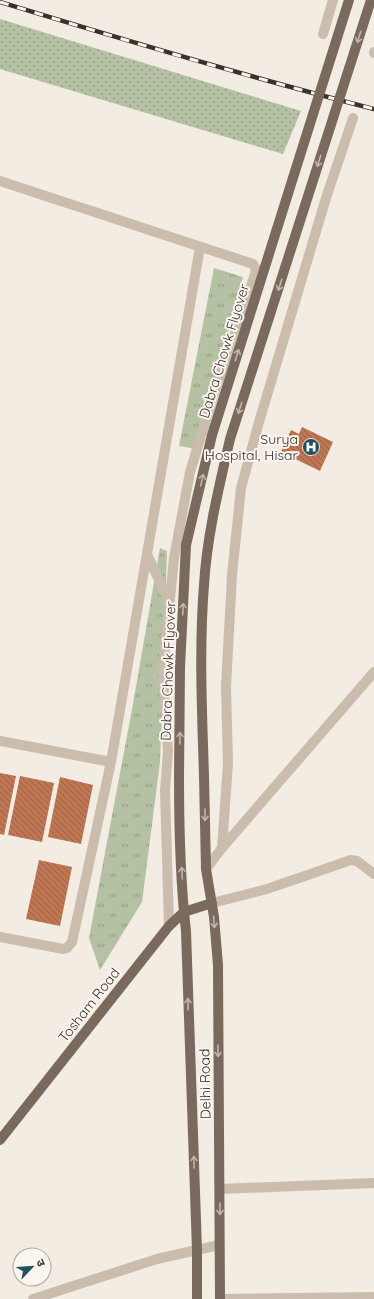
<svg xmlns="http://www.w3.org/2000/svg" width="374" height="1299" viewBox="0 0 374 1299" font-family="Quicksand,'Noto Sans Devanagari',sans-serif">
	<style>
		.grass { fill: url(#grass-dots) }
		.park { fill: url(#park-tufts) }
		.building { fill: url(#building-back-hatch) }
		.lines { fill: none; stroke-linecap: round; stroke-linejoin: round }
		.minor { stroke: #cabdae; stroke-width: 10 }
		.major { stroke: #7a6a5e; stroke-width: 10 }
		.rail-casing { stroke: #39312c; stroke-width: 4.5 }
		.rail { stroke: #faf5ee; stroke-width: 3; stroke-dasharray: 9; stroke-linecap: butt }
		.major-bridge { stroke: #7a6a5e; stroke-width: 10 }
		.oneway { stroke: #c0b6ad }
		.labels { text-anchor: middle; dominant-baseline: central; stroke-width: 4; stroke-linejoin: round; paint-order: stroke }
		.street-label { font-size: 14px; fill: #39312c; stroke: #faf5ee }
		.poi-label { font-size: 14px; fill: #39312c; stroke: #faf5ee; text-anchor: end }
	</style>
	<defs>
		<pattern id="grass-dots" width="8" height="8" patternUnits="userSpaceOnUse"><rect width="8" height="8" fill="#b4c1a2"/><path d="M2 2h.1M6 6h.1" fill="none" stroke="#939d84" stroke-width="1.8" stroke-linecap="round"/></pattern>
		<pattern id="park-tufts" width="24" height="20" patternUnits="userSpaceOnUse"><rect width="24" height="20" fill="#b4c1a2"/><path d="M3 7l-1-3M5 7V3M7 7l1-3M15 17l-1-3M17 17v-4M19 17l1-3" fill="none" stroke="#939d84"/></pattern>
		<pattern id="building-back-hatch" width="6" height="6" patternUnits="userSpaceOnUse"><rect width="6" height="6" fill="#bf7653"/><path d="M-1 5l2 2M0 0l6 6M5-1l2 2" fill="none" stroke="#9c6145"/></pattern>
	</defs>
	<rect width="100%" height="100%" fill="#f2ece2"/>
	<path class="grass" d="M 0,19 L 301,111 L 283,154 L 0,69 Z"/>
	<path class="park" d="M 214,268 L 243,277 L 195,449 L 179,446 Z
		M 160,548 L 167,551 L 160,762 L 142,902 L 100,970 L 89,938 L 133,704 Z"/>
	<path class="building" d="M 302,427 L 333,442 L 320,471 L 281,452 L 291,430 L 299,434 Z
		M 0,773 L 16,776 L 4,835 L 0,834 Z
		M 20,776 L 54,783 L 42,842 L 8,835 Z
		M 60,777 L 93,785 L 81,844 L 48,837 Z
		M 39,860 L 72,867 L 60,926 L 26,919 Z"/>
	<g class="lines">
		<path class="minor" d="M 323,34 L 333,0
			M 374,53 L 374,52
			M 0,181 L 253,264 L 255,267 L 256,271 L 212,400 L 190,472 L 174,558 L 163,669 L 168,751 L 165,791 L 169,926
			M 147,554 L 170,604
			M 0,741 L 111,762
			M 222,848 L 228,763 L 226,687 L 232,575 L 241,488 L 259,422 L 326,198 L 353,118
			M 206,869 L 222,848 L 374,672
			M 212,903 L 267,889 L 351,860 L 357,861 L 374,874
			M 0,937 L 63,949 L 67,948 L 72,942 L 111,762 L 200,247
			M 220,1189 L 374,1183
			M 33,1299 L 157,1259 L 219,1245
			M 220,1299 L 374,1297"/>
		<path class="major" d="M 204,776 L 206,869 L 214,917 L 218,965 L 220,1299
			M 179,777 C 179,828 180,880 186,931 L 197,1250 L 197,1299
			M 0,1140 L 169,926 L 184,912 L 212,903"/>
		<g class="rail-casing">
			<path id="rail" d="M 0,2 C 124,40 248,77 374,109"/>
		</g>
		<use href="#rail" class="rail"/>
		<path class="major-bridge" d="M 204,776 C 202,712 199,648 204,585 C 207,535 219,487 230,439 L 371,0
			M 179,777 L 180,667 L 186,545 L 212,435 L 349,0"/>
	</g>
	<defs><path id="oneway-shaft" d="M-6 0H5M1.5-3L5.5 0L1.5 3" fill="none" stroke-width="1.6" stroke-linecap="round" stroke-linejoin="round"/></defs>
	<g class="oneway">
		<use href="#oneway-shaft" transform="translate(359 37) rotate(108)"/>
		<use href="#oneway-shaft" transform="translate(319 161) rotate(108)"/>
		<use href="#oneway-shaft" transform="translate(280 285) rotate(108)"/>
		<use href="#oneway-shaft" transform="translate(237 355) rotate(-73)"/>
		<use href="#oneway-shaft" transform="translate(240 408) rotate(108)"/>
		<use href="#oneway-shaft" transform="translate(202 480) rotate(-77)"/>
		<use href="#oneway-shaft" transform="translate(183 609) rotate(-87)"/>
		<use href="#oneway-shaft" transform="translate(180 738) rotate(-89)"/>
		<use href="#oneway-shaft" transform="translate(205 815) rotate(89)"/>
		<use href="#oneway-shaft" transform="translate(182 873) rotate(-93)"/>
		<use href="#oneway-shaft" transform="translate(214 922) rotate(85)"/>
		<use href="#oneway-shaft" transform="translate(188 1004) rotate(-92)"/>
		<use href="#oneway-shaft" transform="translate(218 1051) rotate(89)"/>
		<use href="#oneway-shaft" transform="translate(194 1162) rotate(-92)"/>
		<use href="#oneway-shaft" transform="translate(220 1209) rotate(90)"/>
	</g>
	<defs>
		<g id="hospital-disc" transform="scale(0.9)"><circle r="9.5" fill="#235159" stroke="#faf5ee"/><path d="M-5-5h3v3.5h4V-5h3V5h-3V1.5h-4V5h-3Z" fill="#fff"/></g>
	</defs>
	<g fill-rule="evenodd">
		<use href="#hospital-disc" x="311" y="447"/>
	</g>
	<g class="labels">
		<g class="street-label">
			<text transform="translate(224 351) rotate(-73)">Dabra Chowk Flyover</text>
			<text transform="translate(168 671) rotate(-88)">Dabra Chowk Flyover</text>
			<text transform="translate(89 1005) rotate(-52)">Tosham Road</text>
			<text transform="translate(205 1084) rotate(-91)">Delhi Road</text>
		</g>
		<g class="poi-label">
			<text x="298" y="439">Surya<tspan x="298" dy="16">Hospital, Hisar</tspan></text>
		</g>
	</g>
	<g transform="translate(32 1267) rotate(65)"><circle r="19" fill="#faf5ee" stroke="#ada7a0"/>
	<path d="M0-3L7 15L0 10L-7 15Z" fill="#235159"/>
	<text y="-6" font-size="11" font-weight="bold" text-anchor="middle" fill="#39312c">उ</text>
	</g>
</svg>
